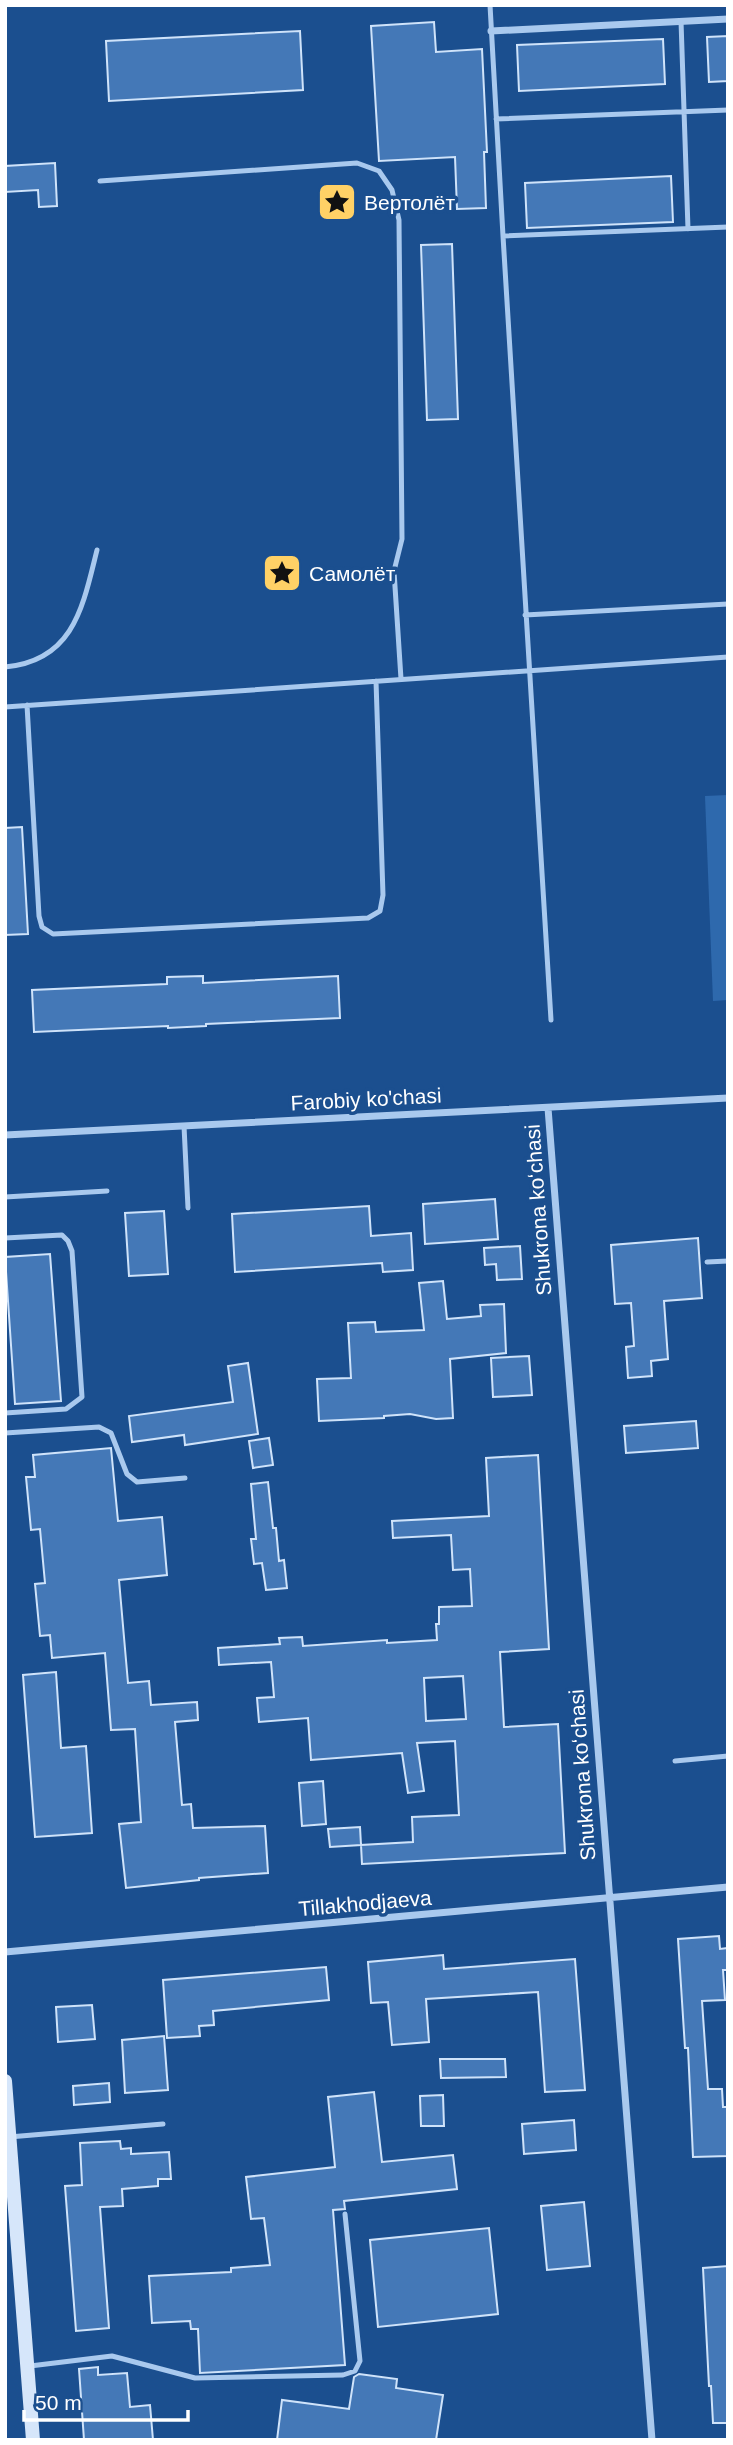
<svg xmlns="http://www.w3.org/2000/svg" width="733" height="2445" viewBox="0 0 733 2445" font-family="Arial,sans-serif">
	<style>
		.green { fill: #2e69ad }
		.building { fill: #4478b7; stroke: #cfe3fa; stroke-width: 2; fill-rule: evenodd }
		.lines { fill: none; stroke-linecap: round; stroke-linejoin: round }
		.service { stroke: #a9c9ee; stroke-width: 5 }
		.minor { stroke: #a9c9ee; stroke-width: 7 }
		.secondary { stroke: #d6e6fa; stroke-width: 14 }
		.labels { text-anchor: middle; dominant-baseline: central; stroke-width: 7; stroke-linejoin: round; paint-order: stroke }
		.poi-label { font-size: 21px; fill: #fff; stroke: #1b4f8f; text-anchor: start }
		.street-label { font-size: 21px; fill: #fff; stroke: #1b4f8f }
	</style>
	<rect width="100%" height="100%" fill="#1b4f8f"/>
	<path class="green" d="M 728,795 L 728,1000 L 713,1001 L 705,796 Z"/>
	<path class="building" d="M 434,22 L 436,52 L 482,49 L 487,152 L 484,152 L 486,208 L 457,209 L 455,157 L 379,161 L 371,26 Z
		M 300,31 L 303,90 L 109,101 L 106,41 Z
		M 728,36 L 728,81 L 709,82 L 707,37 Z
		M 663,39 L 665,84 L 519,91 L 517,45 Z
		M 55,163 L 57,206 L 39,207 L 38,190 L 5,192 L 5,166 Z
		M 671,176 L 673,222 L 527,228 L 525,183 Z
		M 452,244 L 458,419 L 427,420 L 421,245 Z
		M 22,827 L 28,934 L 5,935 L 5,828 Z
		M 203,976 L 203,983 L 338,976 L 340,1018 L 206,1024 L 206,1026 L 168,1028 L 168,1026 L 34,1032 L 32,990 L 167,984 L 167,977 Z
		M 495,1199 L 498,1239 L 425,1244 L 423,1204 Z
		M 369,1206 L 371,1236 L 411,1233 L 413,1270 L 383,1272 L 382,1263 L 235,1272 L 232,1214 Z
		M 164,1211 L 168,1274 L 129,1276 L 125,1213 Z
		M 698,1238 L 702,1298 L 664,1301 L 668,1359 L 651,1361 L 652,1376 L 628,1378 L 626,1347 L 634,1346 L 631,1303 L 615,1304 L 611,1245 Z
		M 520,1246 L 522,1279 L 497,1280 L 496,1264 L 485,1265 L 484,1248 Z
		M 50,1254 L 61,1401 L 15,1404 L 5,1257 Z
		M 443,1281 L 447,1319 L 481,1316 L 480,1305 L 504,1304 L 506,1353 L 450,1359 L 453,1418 L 436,1419 L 410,1414 L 384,1416 L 384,1418 L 319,1421 L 317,1379 L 351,1378 L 348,1323 L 375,1322 L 376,1332 L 424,1330 L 419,1283 Z
		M 529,1356 L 532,1395 L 493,1397 L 491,1358 Z
		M 248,1363 L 258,1434 L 185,1445 L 184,1435 L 132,1442 L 129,1416 L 233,1402 L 228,1366 Z
		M 696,1421 L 698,1448 L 626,1453 L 624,1426 Z
		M 269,1438 L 273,1465 L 253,1468 L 249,1441 Z
		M 111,1448 L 118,1521 L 162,1517 L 167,1575 L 119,1580 L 128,1683 L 149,1681 L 151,1705 L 197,1702 L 198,1720 L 175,1722 L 182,1805 L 191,1804 L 193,1828 L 265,1826 L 268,1873 L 199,1878 L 199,1880 L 126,1888 L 119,1824 L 141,1822 L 135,1729 L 111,1730 L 105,1653 L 52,1658 L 50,1635 L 40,1636 L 35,1584 L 45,1583 L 40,1529 L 31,1530 L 26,1477 L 35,1477 L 33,1455 Z
		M 538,1455 L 549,1649 L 500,1652 L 504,1727 L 558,1724 L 565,1853 L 362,1864 L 361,1845 L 413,1842 L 412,1817 L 459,1815 L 455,1741 L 417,1743 L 424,1791 L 408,1793 L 402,1753 L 311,1760 L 308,1718 L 259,1722 L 257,1698 L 274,1697 L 271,1662 L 219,1665 L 218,1648 L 280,1644 L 279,1638 L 302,1637 L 303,1646 L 387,1640 L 387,1643 L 437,1640 L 436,1624 L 439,1624 L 439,1607 L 472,1606 L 470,1569 L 453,1570 L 451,1535 L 393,1538 L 392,1521 L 489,1516 L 486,1458 ZM 463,1676 L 466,1719 L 426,1721 L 424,1678 Z
		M 268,1482 L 273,1528 L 276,1528 L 279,1561 L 284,1560 L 287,1588 L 266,1590 L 262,1563 L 254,1564 L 251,1539 L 256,1539 L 251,1484 Z
		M 56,1672 L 61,1748 L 86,1746 L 92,1833 L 35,1837 L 23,1675 Z
		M 323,1781 L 326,1824 L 302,1826 L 299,1783 Z
		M 360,1827 L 361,1845 L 330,1847 L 328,1829 Z
		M 719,1936 L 720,1949 L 728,1948 L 728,1970 L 723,1970 L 725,2000 L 702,2001 L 708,2089 L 722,2089 L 723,2107 L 728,2107 L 728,2156 L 693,2157 L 688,2048 L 685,2048 L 678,1939 Z
		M 443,1955 L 444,1969 L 575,1959 L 585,2090 L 545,2092 L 538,1992 L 426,1999 L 429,2042 L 392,2045 L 388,2002 L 371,2003 L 368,1962 Z
		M 326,1967 L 329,2000 L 213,2011 L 214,2025 L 199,2026 L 200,2036 L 167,2038 L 163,1980 Z
		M 92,2005 L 95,2039 L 58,2042 L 56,2007 Z
		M 164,2036 L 168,2090 L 125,2093 L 122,2040 Z
		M 440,2059 L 505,2059 L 506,2077 L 441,2078 Z
		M 109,2083 L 110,2102 L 74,2105 L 73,2086 Z
		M 374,2092 L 382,2162 L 453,2155 L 457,2189 L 344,2201 L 345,2209 L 333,2210 L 345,2365 L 200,2373 L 198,2329 L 191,2329 L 190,2321 L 152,2323 L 149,2276 L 231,2272 L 231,2268 L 270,2265 L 264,2218 L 251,2219 L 246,2177 L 335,2167 L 328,2097 Z
		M 443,2095 L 444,2126 L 421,2126 L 420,2096 Z
		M 574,2120 L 576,2150 L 524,2154 L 522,2124 Z
		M 120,2141 L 121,2149 L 131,2148 L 131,2154 L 169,2152 L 171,2179 L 158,2179 L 158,2186 L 122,2189 L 123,2206 L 100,2207 L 109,2328 L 76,2331 L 65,2186 L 82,2185 L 80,2143 Z
		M 584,2202 L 590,2266 L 547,2270 L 541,2206 Z
		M 489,2228 L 498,2314 L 378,2327 L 370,2240 Z
		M 728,2266 L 728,2423 L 713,2423 L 711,2386 L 709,2386 L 703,2268 Z
		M 98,2367 L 98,2375 L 127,2373 L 130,2407 L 150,2405 L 153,2440 L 84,2440 L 79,2369 Z
		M 359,2374 L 397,2379 L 396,2388 L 443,2395 L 436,2440 L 277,2440 L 282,2400 L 349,2409 L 354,2377 Z"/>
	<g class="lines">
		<path class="service" d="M 490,5 L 503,236 L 728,227
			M 681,21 L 688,229
			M 496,119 L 728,110
			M 100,181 L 357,163 L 379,171 L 392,190 L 399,220 L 402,539 L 394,571 L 401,679
			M 503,236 L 551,1020
			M 525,615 L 728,604
			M 5,667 C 74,661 83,606 97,550
			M 27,705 L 39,916 L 42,927 L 53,934 L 368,918 L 380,911 L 383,895 L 376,681
			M 5,707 L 728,657
			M 184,1126 L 188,1208
			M 5,1197 L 107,1191
			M 5,1238 L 62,1235 L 68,1241 L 72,1251 L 82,1397 L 66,1409 L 5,1413
			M 707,1262 L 728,1261
			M 5,1433 L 99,1427 L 111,1433 L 127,1474 L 137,1482 L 185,1478
			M 675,1761 L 728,1756
			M 9,2137 L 163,2124
			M 30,2366 L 112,2356 L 195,2378 L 343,2375 L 355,2371 L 360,2361 L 345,2214"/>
		<path class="minor" d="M 491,31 L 728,19
			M 548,1108 L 652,2440
			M 5,1135 L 728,1098
			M 5,1952 L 728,1887"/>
		<path class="secondary" d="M 5,2081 L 33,2440"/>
	</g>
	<defs>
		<g id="sight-square" transform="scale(2.0125)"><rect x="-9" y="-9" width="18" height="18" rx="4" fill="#ffd166" stroke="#1b4f8f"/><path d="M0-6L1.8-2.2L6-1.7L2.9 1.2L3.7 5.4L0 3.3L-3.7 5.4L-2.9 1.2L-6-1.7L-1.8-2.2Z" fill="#111"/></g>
	</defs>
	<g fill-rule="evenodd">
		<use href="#sight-square" x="337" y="202"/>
		<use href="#sight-square" x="282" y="573"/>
	</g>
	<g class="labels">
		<g class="poi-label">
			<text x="364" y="202">Вертолёт</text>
			<text x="309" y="573">Самолёт</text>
		</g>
		<g class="street-label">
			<text transform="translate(366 1099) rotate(-3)">Farobiy ko'chasi</text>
			<text transform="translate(538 1210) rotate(-94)">Shukrona koʻchasi</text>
			<text transform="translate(582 1775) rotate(-94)">Shukrona koʻchasi</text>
			<text transform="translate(365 1903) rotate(-5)">Tillakhodjaeva</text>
		</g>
	</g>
	<rect width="733" height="2445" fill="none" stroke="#ffffff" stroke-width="14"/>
	<path d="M24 2410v10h164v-10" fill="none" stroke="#ffffff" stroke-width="3.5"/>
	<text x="35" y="2410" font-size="21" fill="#ffffff" stroke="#1b4f8f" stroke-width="5" paint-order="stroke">50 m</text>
</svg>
